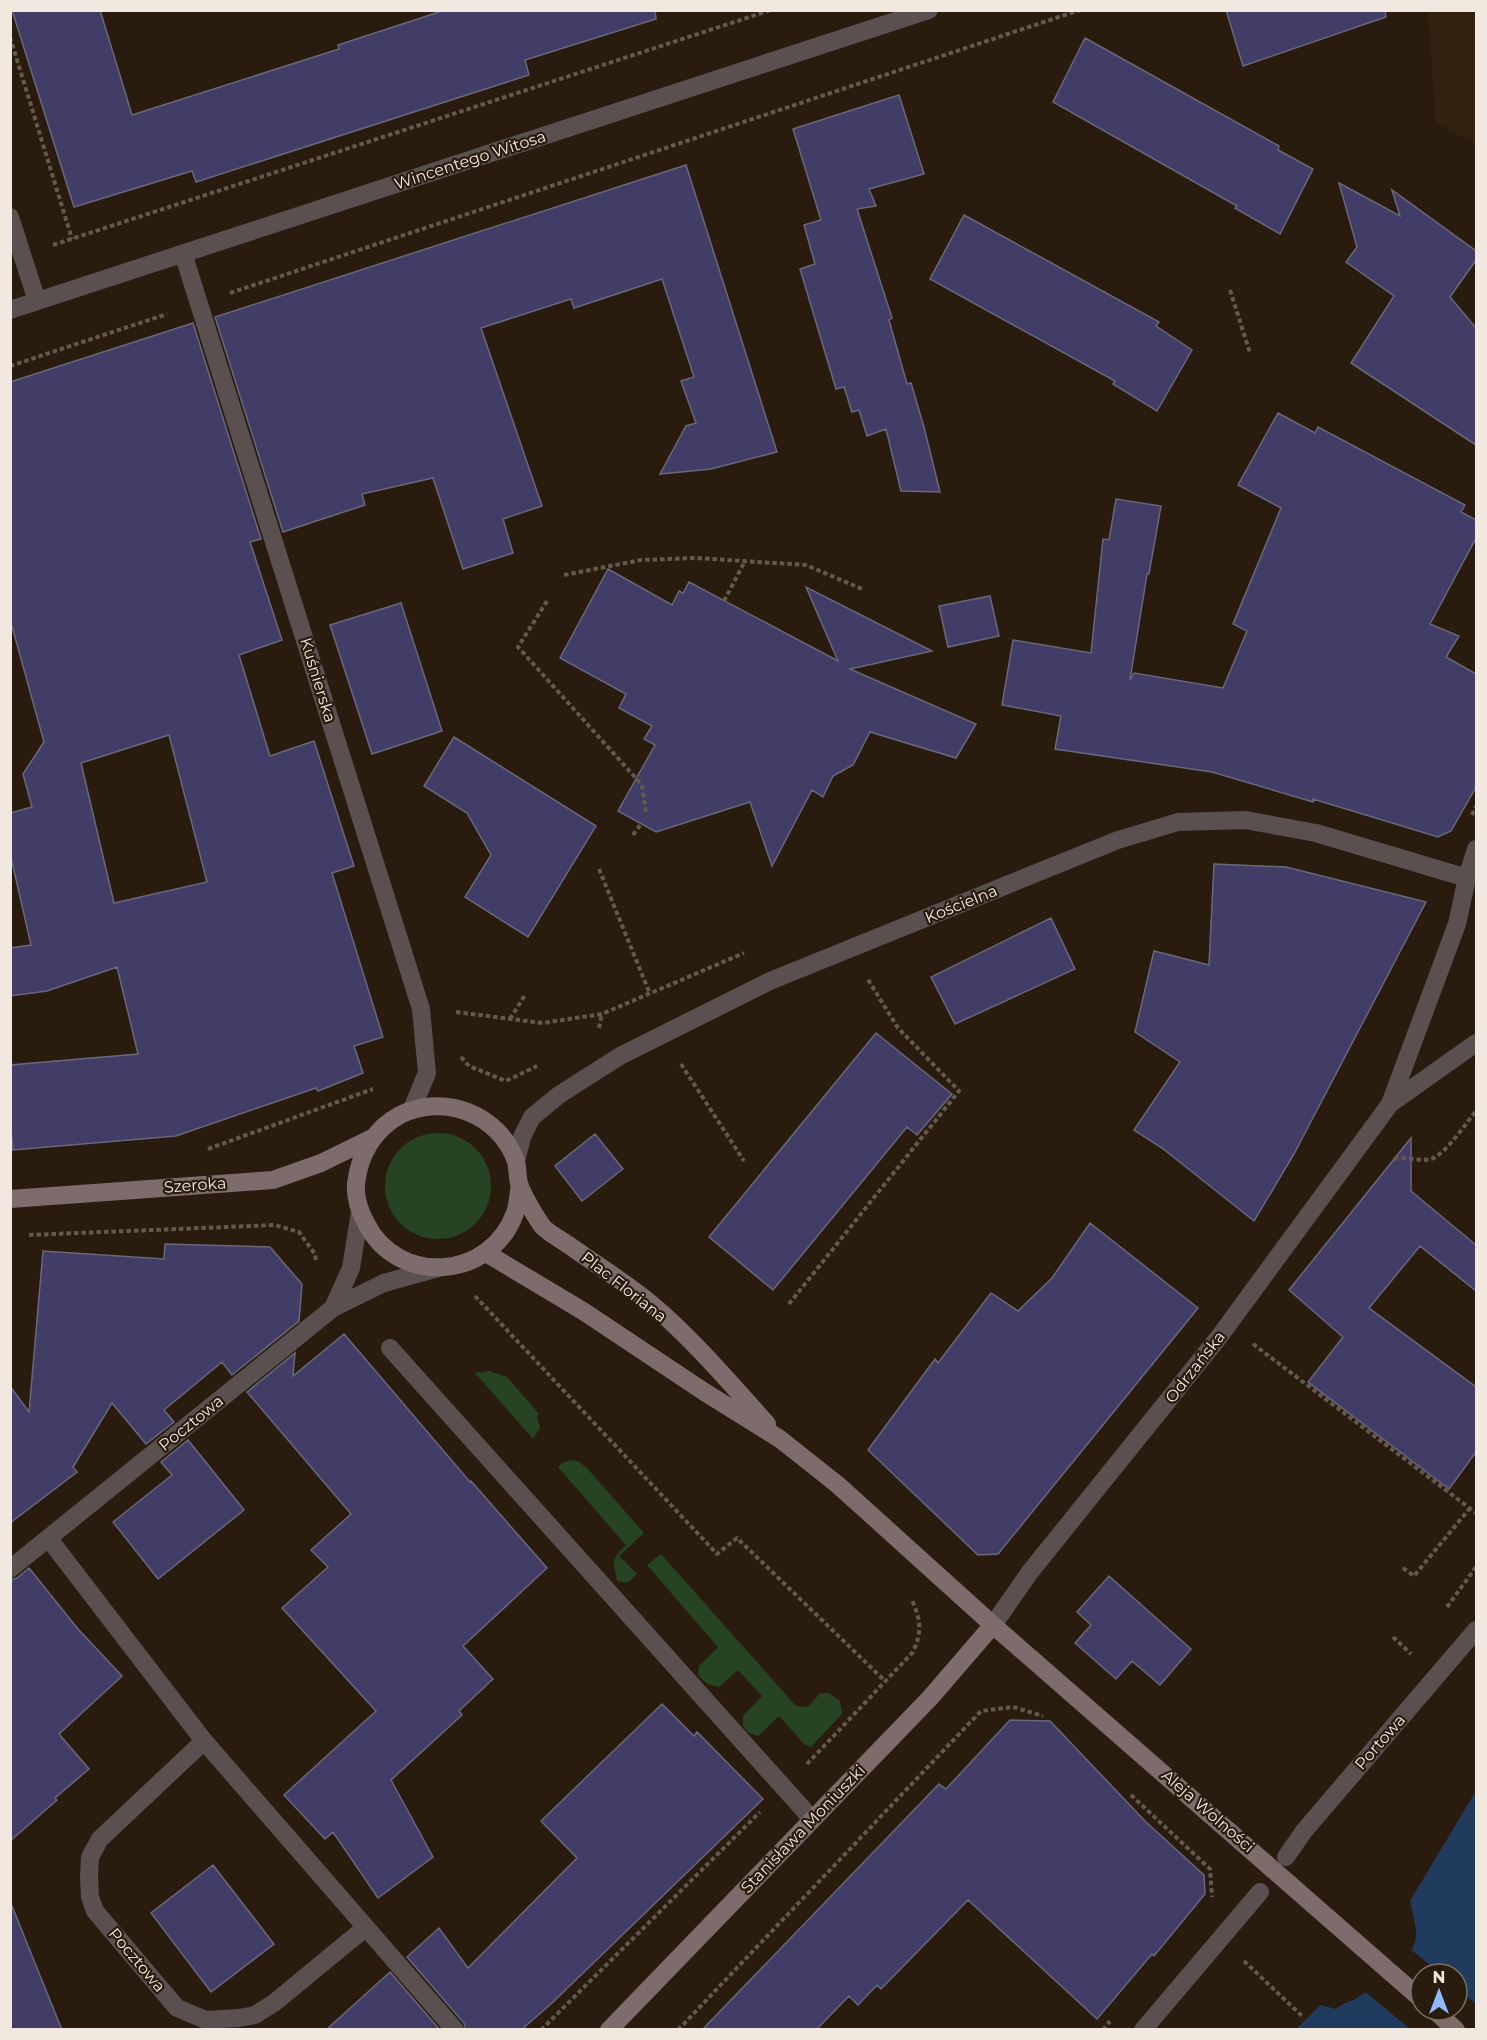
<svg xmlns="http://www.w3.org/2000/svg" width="1487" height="2040" viewBox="0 0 1487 2040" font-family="Montserrat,sans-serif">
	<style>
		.built { fill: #32210e }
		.green { fill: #264322 }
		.water { fill: #203b5d; fill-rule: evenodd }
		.pier { fill: #291c0f }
		.building { fill: #423d66; stroke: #69687b; stroke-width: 1.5; fill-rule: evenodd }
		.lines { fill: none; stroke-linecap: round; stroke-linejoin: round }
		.path { stroke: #65594e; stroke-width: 4; stroke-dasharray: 4.5 3; stroke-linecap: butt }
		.lane { stroke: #5b5050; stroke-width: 18 }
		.street { stroke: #5b5050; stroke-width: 18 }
		.secondary { stroke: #7d6c6b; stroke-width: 18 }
		.labels { text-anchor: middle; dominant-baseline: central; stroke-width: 4.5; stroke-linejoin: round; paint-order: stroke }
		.street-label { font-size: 16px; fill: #f1e8df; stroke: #291c0f }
	</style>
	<rect width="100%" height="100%" fill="#291c0f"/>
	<path class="built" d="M 1428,11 L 1476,11 L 1476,144 L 1436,123 Z"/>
	<path class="green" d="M385 1186a53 53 0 1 1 106 0a53 53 0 1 1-106 0Z
		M 489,1371 L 507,1377 L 539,1414 L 537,1416 L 540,1428 L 533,1439 L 475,1373 Z
		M 571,1460 L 578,1461 L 587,1468 L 644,1533 L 619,1556 L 637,1574 L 627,1583 L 617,1581 C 614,1560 609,1562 626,1545 L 558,1467 L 562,1463 Z
		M 661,1554 L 796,1706 L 808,1707 L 820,1693 L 829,1693 L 840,1701 L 842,1714 L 811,1747 L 805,1745 L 779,1716 L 758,1736 L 749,1733 L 743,1726 L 743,1716 L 762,1696 L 738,1670 L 719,1687 L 707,1684 L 698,1675 L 699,1666 L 718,1647 L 647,1565 Z"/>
	<path class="water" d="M 1476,1791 L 1476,2011 L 1461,2029 L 1295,2030 L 1320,2005 L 1336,2009 C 1342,2003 1350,2002 1357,1998 C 1377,1985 1412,1964 1416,1937 C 1417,1926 1412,1912 1410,1901 ZM 1421,1974 L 1457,1974 L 1457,2010 L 1421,2010 Z"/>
	<path class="pier" d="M 1409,1948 L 1441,1974 L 1421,1974 L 1421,2010 L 1457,2010 L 1457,1988 L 1476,2004 L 1476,2016 L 1465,2030 L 1410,2029 L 1363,1990 L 1387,1975 Z"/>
	<path class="building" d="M 12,10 L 100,10 L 132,115 L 339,49 L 338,45 L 445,10 L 655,10 L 656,19 L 525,60 L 529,75 L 501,84 L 196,182 L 192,171 L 74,207 Z
		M 1226,10 L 1385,10 L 1386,17 L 1243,66 Z
		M 1085,38 L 1279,146 L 1278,150 L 1313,169 L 1280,234 L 1235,208 L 1237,206 L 1053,102 Z
		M 899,95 L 924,174 L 869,189 L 876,206 L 857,209 L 892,318 L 889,320 L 907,384 L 911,383 L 924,427 L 940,492 L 901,491 L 886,429 L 867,436 L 859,410 L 852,412 L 844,387 L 836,389 L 800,269 L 815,264 L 804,225 L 821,220 L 793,129 Z
		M 686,165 L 777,452 L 711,469 L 660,474 L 686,426 L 696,423 L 681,381 L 694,377 L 662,279 L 574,308 L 571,299 L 481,328 L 542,506 L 503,519 L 513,553 L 463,569 L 433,478 L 362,494 L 365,505 L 283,532 L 215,317 Z
		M 1339,183 L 1400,216 L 1392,190 L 1476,251 L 1476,260 L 1450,297 L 1476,328 L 1476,445 L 1351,363 L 1394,296 L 1346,262 L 1357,247 Z
		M 964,215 L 1159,322 L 1156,326 L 1192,350 L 1157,411 L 1113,384 L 1115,381 L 930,279 Z
		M 193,323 L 261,539 L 250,542 L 282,640 L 239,655 L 270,756 L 314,741 L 354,866 L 332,873 L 383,1037 L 354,1046 L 363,1073 L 318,1091 L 316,1088 L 176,1136 L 13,1150 L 10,1119 L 10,1065 L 138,1054 L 117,967 L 47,991 L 10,996 L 10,948 L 31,945 L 10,853 L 10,813 L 32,807 L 23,774 L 44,742 L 10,619 L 10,382 ZM 169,735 L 207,882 L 114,903 L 81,763 Z
		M 1278,413 L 1315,433 L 1318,427 L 1465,505 L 1461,512 L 1476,520 L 1476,538 L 1430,624 L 1459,636 L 1446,657 L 1476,674 L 1476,787 L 1451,831 L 1438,837 L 1313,799 L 1313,802 L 1212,772 L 1055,749 L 1061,716 L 1002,705 L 1013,640 L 1091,653 L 1103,539 L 1109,540 L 1116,499 L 1161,506 L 1149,574 L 1147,574 L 1130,680 L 1134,673 L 1223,688 L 1247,631 L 1233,624 L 1281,508 L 1238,485 Z
		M 608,569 L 672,605 L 679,591 L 683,593 L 689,582 L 838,661 L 806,587 L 932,651 L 850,669 L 976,724 L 956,758 L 870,732 L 853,765 L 833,776 L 823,797 L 812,790 L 772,866 L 750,802 L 656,832 L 618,811 L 655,745 L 644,739 L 652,726 L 619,708 L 626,694 L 560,658 Z
		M 990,596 L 999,636 L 948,647 L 939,606 Z
		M 401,603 L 442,731 L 372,754 L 330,625 Z
		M 454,737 L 596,826 L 528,937 L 465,897 L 491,855 L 467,813 L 424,786 Z
		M 1214,864 L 1286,867 L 1426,902 L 1294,1154 L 1254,1221 L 1162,1148 L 1134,1130 L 1180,1062 L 1135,1032 L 1154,951 L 1209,965 Z
		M 1051,918 L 1075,969 L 955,1024 L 931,977 Z
		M 876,1033 L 952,1094 L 917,1135 L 907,1127 L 773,1290 L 709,1237 Z
		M 595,1134 L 623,1169 L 582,1201 L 555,1166 Z
		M 1411,1138 L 1411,1191 L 1476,1245 L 1476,1291 L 1420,1246 L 1369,1308 L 1476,1387 L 1476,1452 L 1449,1489 L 1308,1382 L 1343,1337 L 1289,1290 Z
		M 1090,1223 L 1198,1308 L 998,1554 L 978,1555 L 868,1450 L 935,1359 L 938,1363 L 991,1293 L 1018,1311 L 1052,1278 Z
		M 165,1244 L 270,1247 L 302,1284 L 299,1321 L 232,1375 L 222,1362 L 164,1410 L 174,1422 L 146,1444 L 112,1403 L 73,1467 L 77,1472 L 10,1523 L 10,1386 L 29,1412 L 43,1251 L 164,1259 Z
		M 344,1334 L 470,1482 L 471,1481 L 547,1568 L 463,1646 L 493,1679 L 459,1711 L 462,1715 L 391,1780 L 433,1857 L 378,1898 L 333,1832 L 325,1839 L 284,1795 L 376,1711 L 282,1608 L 328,1567 L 311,1550 L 351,1514 L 247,1392 L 295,1353 L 293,1376 Z
		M 188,1440 L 244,1510 L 158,1579 L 113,1522 L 172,1475 L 161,1462 Z
		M 29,1568 L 78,1629 L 122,1676 L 59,1734 L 89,1769 L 55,1798 L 57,1800 L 10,1841 L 10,1580 L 17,1578 Z
		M 1109,1576 L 1191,1649 L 1160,1685 L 1132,1661 L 1116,1679 L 1075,1643 L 1091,1625 L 1077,1612 Z
		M 662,1704 L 694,1736 L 697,1732 L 763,1799 L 552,2003 L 521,2030 L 466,2030 L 464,2023 L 407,1957 L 439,1928 L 468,1968 L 577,1858 L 541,1821 Z
		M 1010,1720 L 1050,1721 L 1145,1821 L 1204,1875 L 1205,1894 L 1154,1956 L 1152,1954 L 1097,2019 L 968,1900 L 881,1989 L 877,1985 L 858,2005 L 849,1996 L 816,2030 L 702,2030 L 939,1784 L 946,1789 Z
		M 213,1865 L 274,1944 L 211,1992 L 151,1913 Z
		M 10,1906 L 12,1906 L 62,2030 L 10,2030 Z
		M 390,1972 L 440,2030 L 326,2030 Z"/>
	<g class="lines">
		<path class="path" d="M 10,37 L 72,239
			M 53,245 L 771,10
			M 1230,290 L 1250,353
			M 230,293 L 1080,10
			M 10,366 L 167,314
			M 564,575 L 641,560 L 696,558 L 806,565 L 862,589
			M 547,601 L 518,647 L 642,785 L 646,813
			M 724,601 L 745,561
			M 1472,815 L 1476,806
			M 633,835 L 641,824
			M 599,869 L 650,994
			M 456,1012 L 543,1023 L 602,1014 L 744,953
			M 510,1019 L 525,995
			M 599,1028 L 602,1014
			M 461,1057 L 469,1066 L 506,1081 L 537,1066
			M 681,1064 L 744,1161
			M 208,1149 L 373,1089
			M 1394,1159 C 1406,1156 1419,1162 1431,1159 C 1446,1154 1466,1123 1476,1111
			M 29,1235 L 275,1225 L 299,1232 L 315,1254 L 316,1261
			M 475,1296 L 717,1554 L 737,1538 L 885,1681
			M 789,1304 L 959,1091 L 898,1028 L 867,978
			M 1253,1344 L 1476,1513
			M 1403,1568 L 1414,1576 L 1470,1508
			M 1447,1607 L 1476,1567
			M 1393,1637 L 1411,1654
			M 807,1764 L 913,1652 C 922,1632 921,1621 912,1600
			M 1131,1795 L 1210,1869 L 1212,1897
			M 1244,1961 L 1302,2016
			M 541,2030 L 760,1812
			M 678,2030 L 981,1711 L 1013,1707 L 1043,1716
			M 1103,2030 L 1110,2021"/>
		<path class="lane" d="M 390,1348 L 812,1819"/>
		<path class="street" d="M 10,217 L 37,301
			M 183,253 L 421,1009 L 427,1073 L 412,1109
			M 10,310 L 929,10
			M 1390,1104 L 1476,1043
			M 516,1161 L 522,1137 L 532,1117 L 559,1095 L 620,1056 L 770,981 L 1118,840 L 1178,822 L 1245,820 L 1316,833 L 1467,878
			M 333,1308 L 351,1268 L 360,1212
			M 49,1539 L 204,1741 L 455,2030
			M 10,1569 L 333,1308 L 384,1283 L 438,1268
			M 993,1625 L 1030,1572 L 1219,1337 L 1390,1104 L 1457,924 L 1467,878 L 1476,849
			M 204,1741 L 100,1839 L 90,1857 L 89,1877 L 90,1897 L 95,1911 L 177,2008 L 206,2020 L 239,2018 L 255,2015 L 274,2003 L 365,1928
			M 1286,1857 L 1304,1831 L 1476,1630
			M 1143,2030 L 1260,1892"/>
		<path class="secondary" d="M 520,1186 C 518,1195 518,1205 515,1213 C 491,1280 398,1287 366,1223 C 360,1212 355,1197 356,1184 C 359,1155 374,1129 400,1115 C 444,1093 499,1114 516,1161 C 518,1169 517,1179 520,1187 C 525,1198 536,1218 543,1227 C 551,1235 564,1241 573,1248 C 598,1266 626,1283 650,1303 C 692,1338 731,1384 767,1424
			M 10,1199 L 273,1180 L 321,1163 L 372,1138
			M 486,1253 L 583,1311 L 703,1391 L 780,1439 L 838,1485 L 993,1625 L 1421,1999
			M 1434,2010 L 1456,2030
			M 609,2030 L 930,1698 L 993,1625"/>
	</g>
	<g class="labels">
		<g class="street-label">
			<text transform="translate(470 160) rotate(-18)">Wincentego Witosa</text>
			<text transform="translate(318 680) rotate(73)">Kuśnierska</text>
			<text transform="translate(961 904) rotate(-22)">Kościelna</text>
			<text transform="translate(195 1185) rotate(-4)">Szeroka</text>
			<text transform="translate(624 1287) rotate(38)">Plac Floriana</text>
			<text transform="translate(1195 1367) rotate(-52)">Odrzańska</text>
			<text transform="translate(191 1423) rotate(-39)">Pocztowa</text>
			<text transform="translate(1380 1742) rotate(-49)">Portowa</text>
			<text transform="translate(1208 1811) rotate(41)">Aleja Wolności</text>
			<text transform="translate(803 1829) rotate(-46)">Stanisława Moniuszki</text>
			<text transform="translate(137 1960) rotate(50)">Pocztowa</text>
		</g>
	</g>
	<rect width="1487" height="2040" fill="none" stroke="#f1e8df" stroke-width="24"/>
	<g transform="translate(1439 1992)"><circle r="28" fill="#291c0f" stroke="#796e62" stroke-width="1.5"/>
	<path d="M0-4.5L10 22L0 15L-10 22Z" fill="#91b8fd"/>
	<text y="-9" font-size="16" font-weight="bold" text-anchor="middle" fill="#f1e8df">N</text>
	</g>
</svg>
